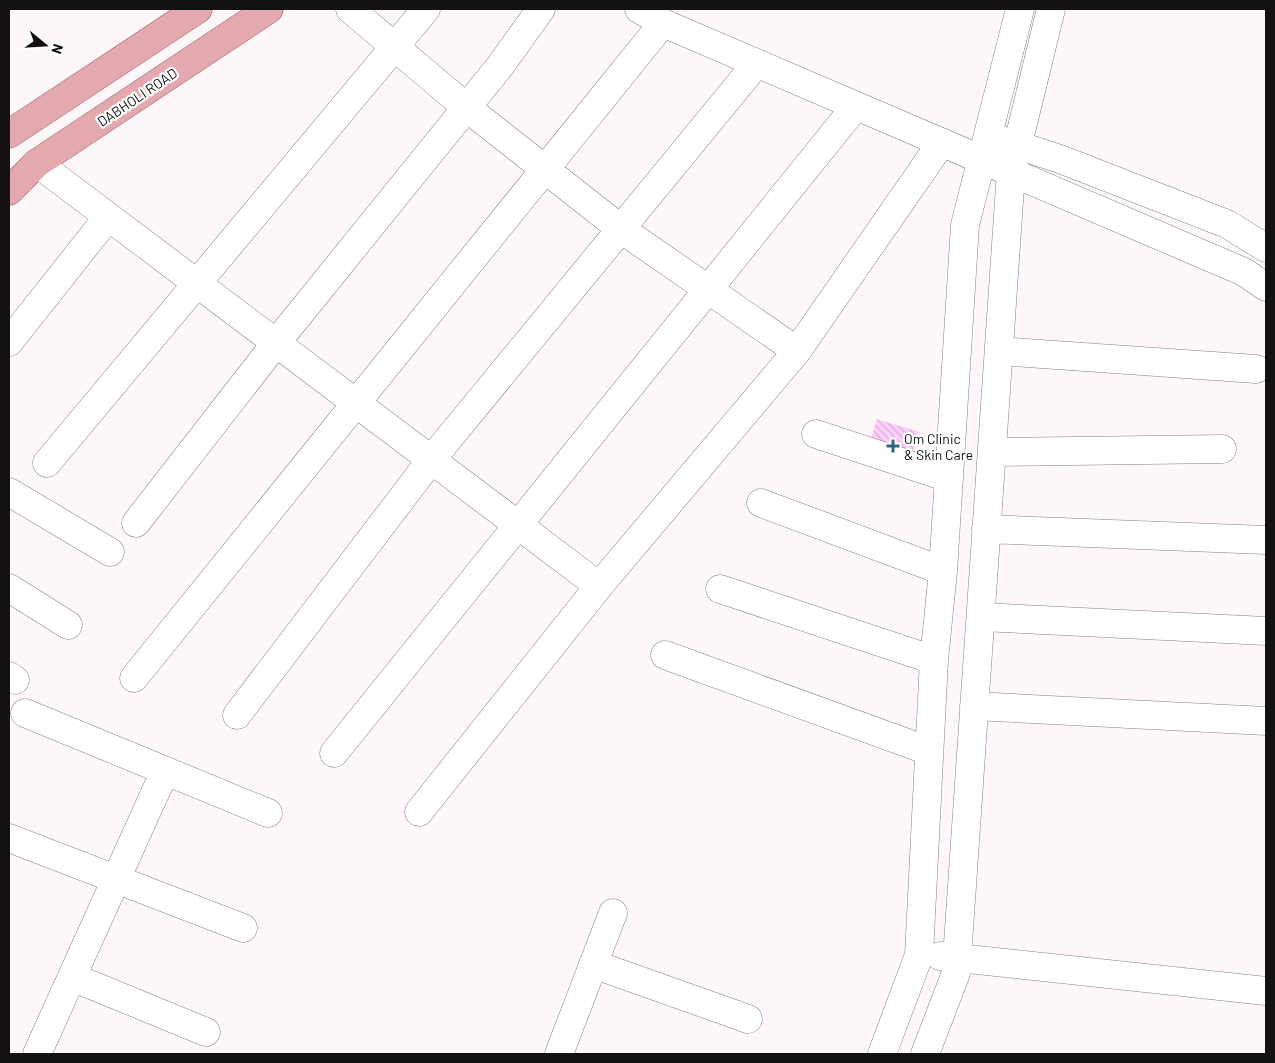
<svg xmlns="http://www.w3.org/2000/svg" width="1275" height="1063" viewBox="0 0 1275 1063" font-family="Barlow,sans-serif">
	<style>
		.building { fill: url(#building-back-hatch) }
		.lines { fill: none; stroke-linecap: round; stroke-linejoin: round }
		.minor-casing { stroke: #878183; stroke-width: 29 }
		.major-casing { stroke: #8e4f56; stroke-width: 29 }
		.minor { stroke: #fff; stroke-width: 28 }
		.major { stroke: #e3a9af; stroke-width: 28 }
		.poi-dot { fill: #306481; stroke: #fff; stroke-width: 2 }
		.labels { text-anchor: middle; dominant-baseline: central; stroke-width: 4.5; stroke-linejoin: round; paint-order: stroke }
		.street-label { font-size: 14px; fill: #131112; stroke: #fff }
		.poi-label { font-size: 14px; fill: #131112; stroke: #fff; text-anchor: start }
	</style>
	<defs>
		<pattern id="building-back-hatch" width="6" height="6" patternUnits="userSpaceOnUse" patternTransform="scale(1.25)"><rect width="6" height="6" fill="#fdcefb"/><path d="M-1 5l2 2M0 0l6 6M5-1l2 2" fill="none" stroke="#d8b0d6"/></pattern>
	</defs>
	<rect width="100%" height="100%" fill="#fef7fa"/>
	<path class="building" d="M 877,419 L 919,432 L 910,462 L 868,449 Z"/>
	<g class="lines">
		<g class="minor-casing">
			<path id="minor" d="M 350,9 L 467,108 L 621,229 L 797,351
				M 639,9 L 663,23 L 1244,272 L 1266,287
				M 1001,140 L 1060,159 L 1227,224 L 1266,248
				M 37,163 L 599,586
				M 9,342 L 108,217
				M 999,351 L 1256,369
				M 816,434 L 949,478
				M 992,452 L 1222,449
				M 47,463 L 426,9
				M 9,492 L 110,552
				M 761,503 L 943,571
				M 136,523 L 276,343 L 500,66 L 541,9
				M 986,529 L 1266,540
				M 9,588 L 68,625
				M 720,589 L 934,660
				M 981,617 L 1266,631
				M 665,655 L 929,751
				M 9,676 L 15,680
				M 134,678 L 663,23
				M 974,706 L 1266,721
				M 25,713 L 268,813
				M 237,715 L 431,460 L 757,63
				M 334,753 L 856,106
				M 419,812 L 599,586 L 797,351 L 942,142
				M 9,838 L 243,928
				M 940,956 L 1266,991
				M 593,964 L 748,1019
				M 72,977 L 206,1032
				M 37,1054 L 165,771
				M 559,1054 L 613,913
				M 882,1054 L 919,955 L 934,660 L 943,571 L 965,225 L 1020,9
				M 925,1054 L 956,973 L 1011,172 L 1051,9"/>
		</g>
		<g class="major-casing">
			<path id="major" d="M 9,134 L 198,9
				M 9,191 L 37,163 L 269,9"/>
		</g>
		<use href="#minor" class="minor"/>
		<use href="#major" class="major"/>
	</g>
	<path class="poi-dot" d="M890.5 438.5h5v5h5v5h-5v5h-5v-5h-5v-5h5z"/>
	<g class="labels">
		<g class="street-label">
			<text transform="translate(137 97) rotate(-34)">DABHOLI ROAD</text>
		</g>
		<g class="poi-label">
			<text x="904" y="438">Om Clinic<tspan x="904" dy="16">&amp; Skin Care</tspan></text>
		</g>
	</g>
	<rect width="1275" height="1063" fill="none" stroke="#131112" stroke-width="20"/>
	<g transform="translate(45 45) rotate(108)" stroke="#ffffff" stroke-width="4" paint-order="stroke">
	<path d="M0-4L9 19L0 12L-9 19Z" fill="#131112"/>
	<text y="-8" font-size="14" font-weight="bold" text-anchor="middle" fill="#131112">N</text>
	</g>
</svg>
